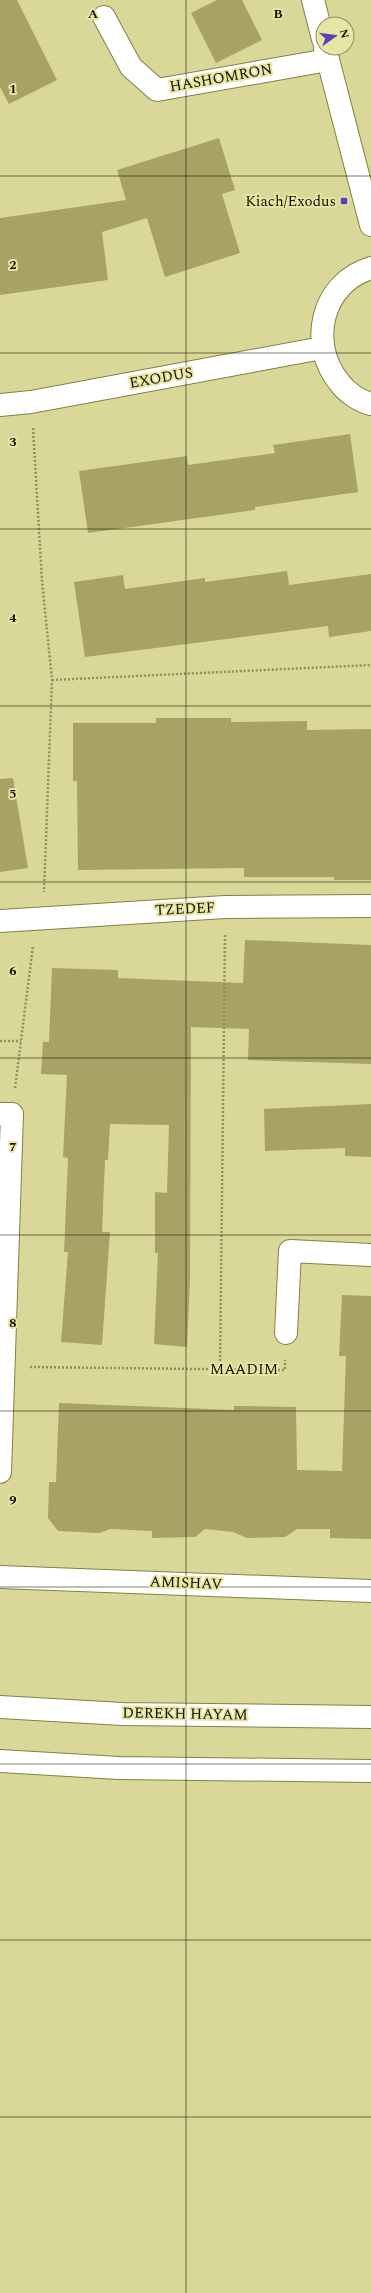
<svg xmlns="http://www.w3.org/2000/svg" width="371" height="2293" viewBox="0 0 371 2293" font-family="Spectral,serif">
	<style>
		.building { fill: #a6a365 }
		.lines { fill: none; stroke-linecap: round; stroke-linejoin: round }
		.street-casing { stroke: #838043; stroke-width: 24 }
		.secondary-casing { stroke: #838043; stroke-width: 24 }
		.path { stroke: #918f61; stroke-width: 2.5; stroke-dasharray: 2 2; stroke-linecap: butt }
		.street { stroke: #fff; stroke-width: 22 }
		.secondary { stroke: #fff; stroke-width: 22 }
		.grid { fill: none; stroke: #121000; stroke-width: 1; stroke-opacity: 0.55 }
		.poi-dot { fill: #5941b9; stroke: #e7e5a4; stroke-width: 1.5 }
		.labels { text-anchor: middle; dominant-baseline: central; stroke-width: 4; stroke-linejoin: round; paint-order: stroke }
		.street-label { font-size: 15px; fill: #121000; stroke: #e7e5a4 }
		.poi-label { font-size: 15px; fill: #121000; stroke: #e7e5a4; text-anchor: end }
		.grid-label { font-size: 13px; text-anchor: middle; font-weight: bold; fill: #121000; stroke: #e7e5a4; stroke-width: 4; stroke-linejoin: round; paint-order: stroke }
	</style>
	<rect width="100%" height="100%" fill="#dad898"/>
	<path class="building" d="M 0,0 L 17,0 L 57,80 L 9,104 L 0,87 Z
		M 217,0 L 242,0 L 262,40 L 216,63 L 191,13 Z
		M 219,138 L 235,190 L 222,194 L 240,253 L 165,277 L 147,218 L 102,232 L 108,280 L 0,295 L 0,218 L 126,200 L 117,170 Z
		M 350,434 L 358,492 L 255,507 L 255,510 L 88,533 L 79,471 L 187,456 L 188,465 L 275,453 L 273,445 Z
		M 287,571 L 289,585 L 371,574 L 371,631 L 329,637 L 328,626 L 85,657 L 74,582 L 123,575 L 125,589 L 205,578 L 205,582 Z
		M 156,718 L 231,718 L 231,722 L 307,721 L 307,730 L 371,729 L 371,880 L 334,880 L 334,877 L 244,877 L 244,868 L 78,870 L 77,781 L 73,781 L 73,723 L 156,723 Z
		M 13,778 L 28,868 L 0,872 L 0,779 Z
		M 245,940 L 371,945 L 371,1064 L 248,1060 L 249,1029 L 191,1027 L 190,1281 L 187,1347 L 154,1344 L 158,1253 L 155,1253 L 155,1192 L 167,1193 L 169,1125 L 110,1124 L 108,1160 L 105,1160 L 102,1232 L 110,1232 L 102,1345 L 61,1342 L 68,1252 L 64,1252 L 68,1158 L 63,1157 L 67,1075 L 41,1074 L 43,1042 L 49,1042 L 52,968 L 118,970 L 118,978 L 243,983 Z
		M 371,1104 L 371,1157 L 345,1156 L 345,1148 L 265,1151 L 264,1109 Z
		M 342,1295 L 371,1296 L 371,1539 L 330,1538 L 330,1529 L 297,1529 L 285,1537 L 247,1538 L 233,1532 L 205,1529 L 195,1537 L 152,1538 L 152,1531 L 110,1529 L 100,1533 L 58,1531 L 48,1518 L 49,1482 L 56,1482 L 59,1403 L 234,1410 L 234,1406 L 296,1407 L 297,1470 L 342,1471 L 346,1356 L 339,1356 Z"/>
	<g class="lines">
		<g class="street-casing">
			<path id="street" d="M 104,17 L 131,67 L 157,90 L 328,60
				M 0,921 L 225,907 L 371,906
				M 0,1114 L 12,1114 L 0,1472
				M 286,1333 L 290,1251 L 371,1255
				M 0,1577 L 371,1591"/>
		</g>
		<g class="secondary-casing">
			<path id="secondary" d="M 313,0 L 323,39
				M 325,48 L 371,225
				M 371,268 C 321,283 308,344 339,382 C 346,392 359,401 371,404
				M 0,405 L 31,402 L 322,348
				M 0,1707 L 122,1714 L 371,1717
				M 0,1761 L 119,1768 L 371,1771"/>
		</g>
		<path class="path" d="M 33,428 L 42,581 L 52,680 L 44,892
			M 52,680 L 371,665
			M 0,1041 L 21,1041
			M 15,1088 L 33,946
			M 30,1367 L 285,1370 L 285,1360
			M 220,1369 L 225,934"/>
		<use href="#street" class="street"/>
		<use href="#secondary" class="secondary"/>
	</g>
	<path class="grid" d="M 186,0 L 186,2293M 0,176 L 371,176M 0,353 L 371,353M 0,529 L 371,529M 0,706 L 371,706M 0,882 L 371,882M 0,1058 L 371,1058M 0,1235 L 371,1235M 0,1411 L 371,1411M 0,1587 L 371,1587M 0,1764 L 371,1764M 0,1940 L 371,1940M 0,2117 L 371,2117"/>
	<rect class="poi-dot" x="340" y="197" width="8" height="8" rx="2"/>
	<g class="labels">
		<g class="street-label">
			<text transform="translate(221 78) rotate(-10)">HASHOMRON</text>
			<text transform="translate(161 378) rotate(-10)">EXODUS</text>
			<text transform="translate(185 909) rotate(-3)">TZEDEF</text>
			<text x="244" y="1369">MAADIM</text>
			<text transform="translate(186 1583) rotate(2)">AMISHAV</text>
			<text transform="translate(185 1714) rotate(1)">DEREKH HAYAM</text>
		</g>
		<g class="poi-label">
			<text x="336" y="201">Kiach/Exodus</text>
		</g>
	</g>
	<g class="grid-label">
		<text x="93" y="18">A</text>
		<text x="278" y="18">B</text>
		<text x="13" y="93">1</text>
		<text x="13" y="269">2</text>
		<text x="13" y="446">3</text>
		<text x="13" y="622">4</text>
		<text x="13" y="798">5</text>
		<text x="13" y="975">6</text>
		<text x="13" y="1151">7</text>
		<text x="13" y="1327">8</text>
		<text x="13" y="1504">9</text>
	</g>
	<g transform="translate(335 36) rotate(76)"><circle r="19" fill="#e7e5a4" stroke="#929062"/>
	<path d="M0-3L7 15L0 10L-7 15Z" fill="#5941b9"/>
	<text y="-6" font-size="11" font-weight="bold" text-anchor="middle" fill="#121000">N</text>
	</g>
</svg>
